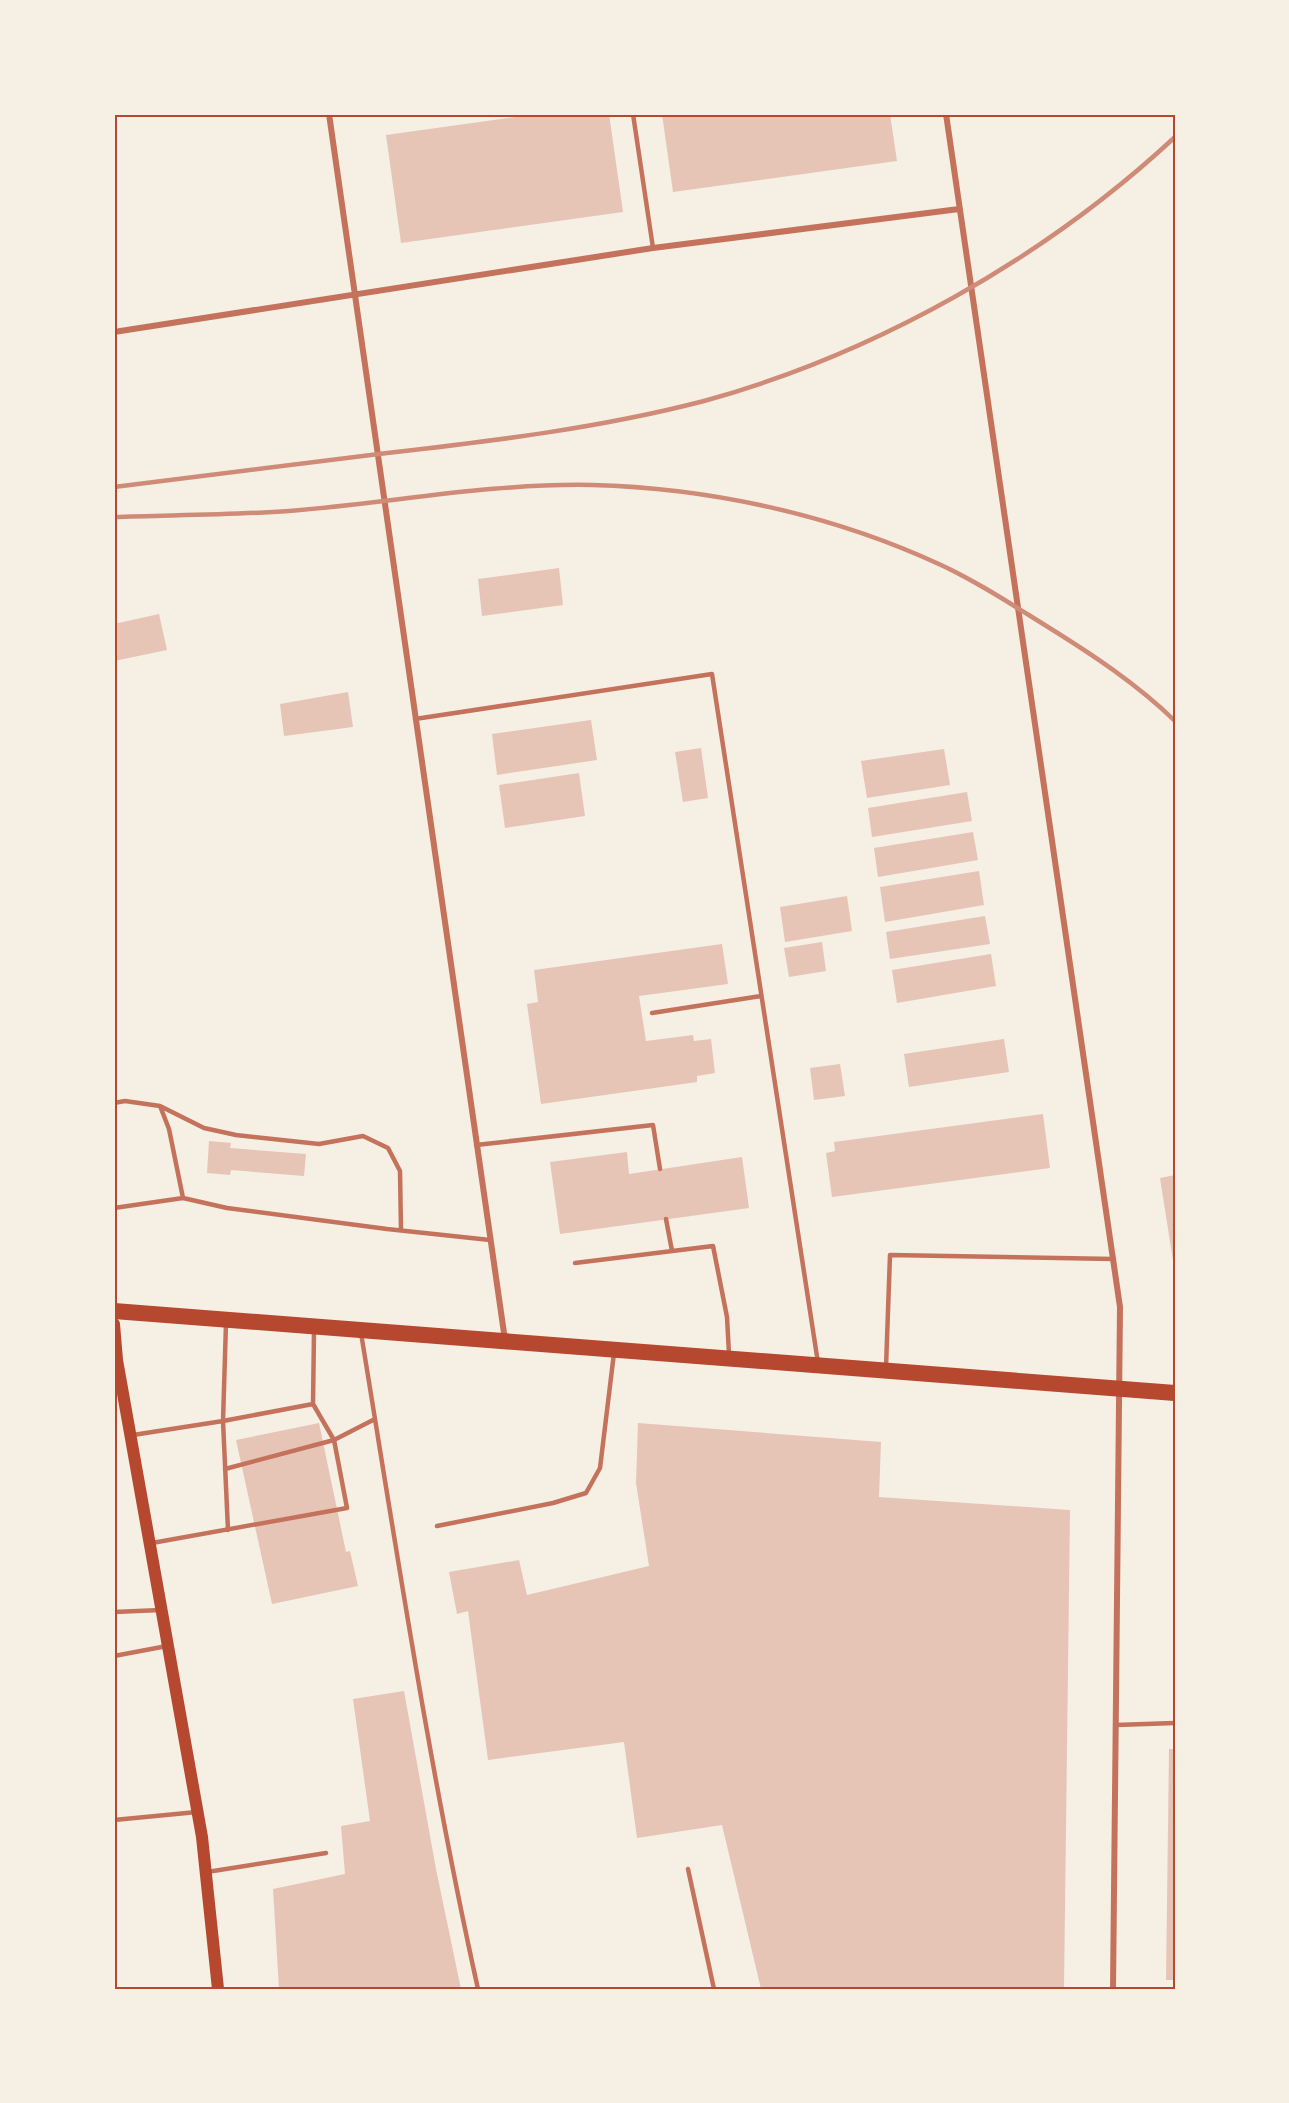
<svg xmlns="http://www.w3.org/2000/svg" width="1289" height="2103" viewBox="0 0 1289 2103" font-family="'Titillium Web',sans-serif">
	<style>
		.building { fill: #e6c5b7 }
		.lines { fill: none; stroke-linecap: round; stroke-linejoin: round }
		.service { stroke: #c5725c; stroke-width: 4.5 }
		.minor { stroke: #c5725c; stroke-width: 6 }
		.secondary { stroke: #b5482f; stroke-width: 12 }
		.trunk { stroke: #b5482f; stroke-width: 16 }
		.rail { stroke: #cf8b77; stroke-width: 4.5 }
		.neatline { fill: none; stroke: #b5482f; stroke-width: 2 }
	</style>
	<rect width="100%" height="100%" fill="#f6efe4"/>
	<path class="building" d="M 536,114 L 609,114 L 623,212 L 401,243 L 386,135 Z
		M 662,114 L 890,114 L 897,161 L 673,192 Z
		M 559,568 L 563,605 L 482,616 L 478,579 Z
		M 159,614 L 167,650 L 114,661 L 114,624 Z
		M 348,692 L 353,727 L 284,736 L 280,704 Z
		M 591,720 L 597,760 L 497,775 L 492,734 Z
		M 701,748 L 708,798 L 683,802 L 675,752 Z
		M 944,749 L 950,785 L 867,798 L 861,761 Z
		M 579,773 L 585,816 L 505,828 L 499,785 Z
		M 967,792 L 972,821 L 872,837 L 868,808 Z
		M 973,832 L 978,860 L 878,877 L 874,848 Z
		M 979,871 L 984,905 L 885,922 L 880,887 Z
		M 847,896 L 852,931 L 785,942 L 780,907 Z
		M 985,916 L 990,944 L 890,959 L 886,932 Z
		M 822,942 L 826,971 L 789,977 L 784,948 Z
		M 722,944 L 728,984 L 639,996 L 646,1041 L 693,1035 L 694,1041 L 711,1039 L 715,1073 L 697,1076 L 697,1082 L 541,1104 L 527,1004 L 538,1002 L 534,970 Z
		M 991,954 L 996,986 L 897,1003 L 892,970 Z
		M 1004,1039 L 1009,1072 L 909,1087 L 904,1054 Z
		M 840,1064 L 845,1096 L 814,1100 L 810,1068 Z
		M 1043,1114 L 1050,1168 L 832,1197 L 826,1153 L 835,1151 L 834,1142 Z
		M 209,1141 L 231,1143 L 230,1148 L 306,1154 L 304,1176 L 231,1170 L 230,1175 L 207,1173 Z
		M 627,1152 L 629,1174 L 742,1157 L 749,1208 L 560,1234 L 550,1162 Z
		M 1175,1175 L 1175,1267 L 1174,1267 L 1160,1178 Z
		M 319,1423 L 346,1552 L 350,1551 L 358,1586 L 272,1604 L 236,1440 Z
		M 638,1423 L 881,1442 L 879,1497 L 1070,1510 L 1064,1989 L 761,1989 L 722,1825 L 637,1838 L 624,1742 L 488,1760 L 468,1611 L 457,1614 L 449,1572 L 519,1560 L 527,1595 L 649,1566 L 636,1483 Z
		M 404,1691 L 436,1869 L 461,1989 L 279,1989 L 273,1889 L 345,1874 L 341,1826 L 370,1821 L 353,1699 Z
		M 1169,1749 L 1175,1749 L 1175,1980 L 1166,1980 Z"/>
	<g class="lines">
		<path class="service" d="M 633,114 L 653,248
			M 415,719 L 712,674 L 818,1363
			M 652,1013 L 761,996
			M 114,1103 L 125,1101 L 160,1106 L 169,1129 L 183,1198
			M 160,1106 L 204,1128 L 236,1135 L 319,1144 L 363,1136 L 388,1148 L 400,1171 L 401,1230
			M 476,1145 L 653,1125 L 660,1169
			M 114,1208 L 183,1198 L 227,1208 L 387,1229 L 490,1240
			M 666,1219 L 672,1251
			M 575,1263 L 713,1246 L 727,1317 L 729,1354
			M 361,1333 C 397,1552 430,1773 478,1989
			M 886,1367 L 890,1255 L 1114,1259
			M 133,1435 L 223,1421 L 226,1323
			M 225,1469 L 334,1440 L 373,1420
			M 437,1526 L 553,1503 L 586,1493 L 600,1468 L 614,1353
			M 228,1530 L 223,1421 L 313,1404
			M 152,1543 L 347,1508 L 334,1440 L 313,1404 L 314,1331
			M 114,1612 L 161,1610
			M 114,1656 L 167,1646
			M 1116,1725 L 1175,1723
			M 114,1820 L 197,1812
			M 688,1869 L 714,1989
			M 207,1872 L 326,1853"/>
		<path class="minor" d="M 329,114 L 505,1340
			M 946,114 L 1120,1307 L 1113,1989
			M 114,332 L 653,248 L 959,209"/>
		<path class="secondary" d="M 114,1324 L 117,1360 L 202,1837 L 218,1989"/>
		<path class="trunk" d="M 114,1311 L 1175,1393"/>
		<path class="rail" d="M 114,487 C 205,475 296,464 387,453 C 493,441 600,428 704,401 C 875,354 1045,258 1175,137
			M 114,517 C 172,515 231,515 289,511 C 389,503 491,483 592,485 C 711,488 833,515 941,565 C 978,582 1014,606 1048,627 C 1093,655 1137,684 1175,721"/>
	</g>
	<rect width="1289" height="2103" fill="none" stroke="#f6efe4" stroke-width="231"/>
	<rect x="116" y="116" width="1058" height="1872" class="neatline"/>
</svg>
